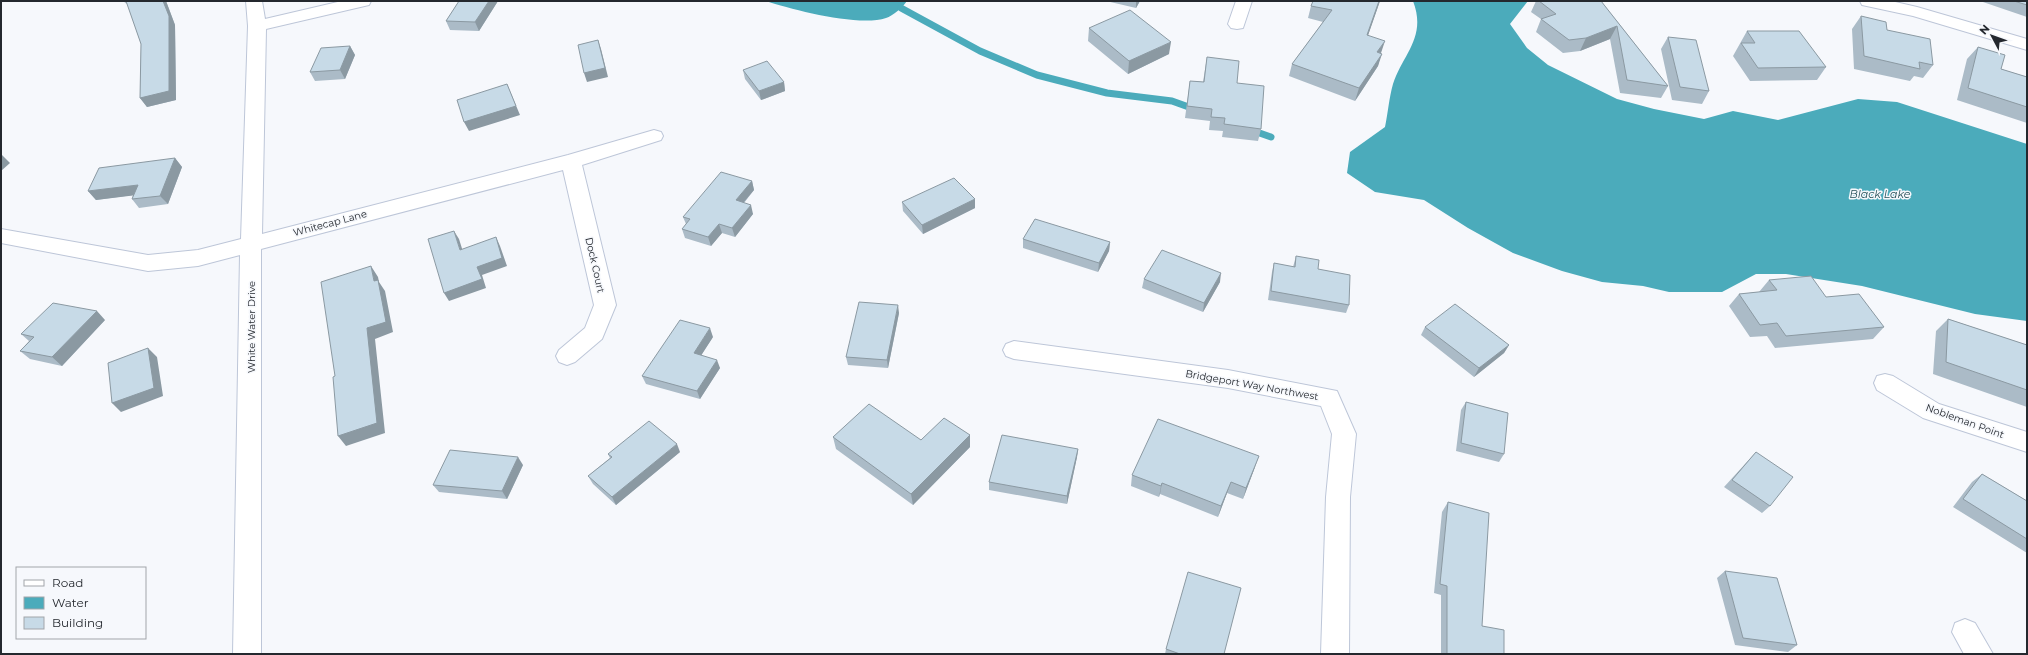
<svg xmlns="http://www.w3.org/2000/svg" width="2028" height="655" viewBox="0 0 2028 655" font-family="Montserrat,sans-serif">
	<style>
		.water { fill: #4babbb }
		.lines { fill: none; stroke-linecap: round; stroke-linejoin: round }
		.stream { stroke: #4babbb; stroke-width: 7 }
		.minor-casing { stroke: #bdc6d8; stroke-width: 2 }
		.minor { fill: #fff; fill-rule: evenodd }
		.wall { fill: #abbbc7 }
		.shaded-wall { fill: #8b99a2 }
		.building { fill: #c7dae7; stroke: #8b99a2 }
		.labels { text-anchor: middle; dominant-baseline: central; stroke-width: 3; stroke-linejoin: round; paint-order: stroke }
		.street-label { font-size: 10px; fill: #24282e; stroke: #f6f8fc }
		.water-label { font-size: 11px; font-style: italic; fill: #28525a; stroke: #f6f8fc }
	</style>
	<rect width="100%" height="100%" fill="#f6f8fc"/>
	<path class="water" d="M 766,1 L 907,1 C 903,7 893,16 886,18 C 859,27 793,10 766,1 Z
		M 1413,1 L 1528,1 L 1510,24 L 1527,48 L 1548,65 L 1617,99 L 1654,109 L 1704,119 L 1733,111 L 1778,120 L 1858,99 L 1897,102 L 2027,144 L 2027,321 L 1975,314 L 1862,286 L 1786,274 L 1756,274 L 1722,292 L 1669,292 L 1643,286 L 1602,282 L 1562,271 L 1513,253 L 1468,228 L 1424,200 L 1375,192 L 1347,173 L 1350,152 L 1385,127 C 1388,113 1389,98 1393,84 C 1403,54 1427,37 1413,1 Z"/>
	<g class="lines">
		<path class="stream" d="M 901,8 L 980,51 L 1037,75 L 1107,93 L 1172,101 L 1197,110
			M 1251,130 L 1271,137"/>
		<g class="minor-casing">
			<path id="minor" d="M 246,1 L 262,1 L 265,19 L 342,1 L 371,1 L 369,5 L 266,29 L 262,234 L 568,155 L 654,130 L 661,132 L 663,136 L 661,140 L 582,165 L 616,305 L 602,339 L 575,362 L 567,365 L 559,362 L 556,356 L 559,350 L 585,328 L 594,305 L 563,170 L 261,249 L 261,654 L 233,654 L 240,255 L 198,266 L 148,271 L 1,243 L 1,229 L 148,255 L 198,250 L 241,239 L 248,26 Z
				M 1236,1 L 1252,1 L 1243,28 L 1237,29 L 1231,28 L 1228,24 Z
				M 1860,1 L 1891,1 L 1917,7 L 2027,39 L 2027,50 L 1913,16 L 1862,5 Z
				M 1014,341 L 1228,370 L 1337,391 L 1356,434 L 1350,497 L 1349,654 L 1321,654 L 1326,497 L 1332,434 L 1321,406 L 1228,388 L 1014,359 L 1006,356 L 1003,350 L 1006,344 Z
				M 1885,374 L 1893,376 L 1939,404 L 2027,432 L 2027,452 L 1923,418 L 1877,390 L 1874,383 L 1877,376 Z
				M 1965,619 L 1975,623 L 1993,654 L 1964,654 L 1952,632 L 1955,623 Z"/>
		</g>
		<use href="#minor" class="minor"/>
	</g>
	<path class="wall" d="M 123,1 L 166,1 L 175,25 L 176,100 L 147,107 L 140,98 L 141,44 L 128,5 Z
		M 459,1 L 498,1 L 479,31 L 450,30 L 446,21 Z
		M 1106,1 L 1140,1 L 1136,8 Z
		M 1313,1 L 1380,1 L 1368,35 L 1381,53 L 1378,66 L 1355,101 L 1289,76 L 1292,64 L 1323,22 L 1308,18 L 1311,6 Z
		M 1536,1 L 1601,1 L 1668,86 L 1661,98 L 1620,93 L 1610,39 L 1580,51 L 1563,53 L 1536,32 L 1541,19 L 1531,12 Z
		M 1980,1 L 2027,1 L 2027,17 Z
		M 1861,16 L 1887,30 L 1933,65 L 1923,78 L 1914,76 L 1910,81 L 1854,69 L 1852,29 Z
		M 1089,28 L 1169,54 L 1128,74 L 1088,41 Z
		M 1747,31 L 1826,67 L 1817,80 L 1750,81 L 1733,56 Z
		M 1668,37 L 1709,91 L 1702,104 L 1672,100 L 1661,49 Z
		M 350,46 L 355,55 L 345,79 L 315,81 L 310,72 Z
		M 1978,47 L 2001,69 L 2027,77 L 2027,123 L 1957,100 L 1967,59 Z
		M 1207,57 L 1237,83 L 1261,129 L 1258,141 L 1222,137 L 1223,131 L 1209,130 L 1210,121 L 1185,118 L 1190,81 L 1203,82 Z
		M 743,70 L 784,82 L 785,91 L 761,100 L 745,79 Z
		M 175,158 L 182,167 L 168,204 L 139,208 L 132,199 L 133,195 L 96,200 L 88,191 Z
		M 752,181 L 754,190 L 744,203 L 753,214 L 735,237 L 722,233 L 711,246 L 685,238 L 682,229 L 686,224 L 683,217 Z
		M 975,199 L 975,208 L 923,234 L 903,211 L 902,202 Z
		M 1023,239 L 1110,242 L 1109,251 L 1098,272 L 1023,248 Z
		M 1296,256 L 1318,269 L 1349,305 L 1346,313 L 1268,300 L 1272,272 L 1274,263 L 1293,267 Z
		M 1144,279 L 1220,282 L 1203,312 L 1142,288 Z
		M 1769,280 L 1826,297 L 1884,327 L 1873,339 L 1775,348 L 1767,336 L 1750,337 L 1729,306 L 1739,294 L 1759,292 Z
		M 899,313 L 888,368 L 848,365 L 846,357 Z
		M 1948,319 L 2027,345 L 2027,407 L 1933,374 L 1936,331 Z
		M 105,320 L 62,366 L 30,359 L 20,351 L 29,341 L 21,334 Z
		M 1425,327 L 1509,345 L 1504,353 L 1474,377 L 1421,335 Z
		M 713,337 L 701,355 L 720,368 L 700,399 L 646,384 L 642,376 Z
		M 1466,402 L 1504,454 L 1499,462 L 1456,451 L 1461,410 Z
		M 833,437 L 921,440 L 970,447 L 913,505 L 836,449 Z
		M 1078,449 L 1077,457 L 1067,504 L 989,490 L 989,482 Z
		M 680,452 L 616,505 L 593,484 L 588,476 L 610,458 L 608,454 Z
		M 1756,452 L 1770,506 L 1762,513 L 1724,487 Z
		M 523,465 L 507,499 L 439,492 L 433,485 Z
		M 1255,467 L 1243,499 L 1227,493 L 1218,517 L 1160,494 L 1159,497 L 1131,486 L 1132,475 Z
		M 1982,474 L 2027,501 L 2027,553 L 1953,507 L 1972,482 Z
		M 1448,502 L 1482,626 L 1504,654 L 1441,654 L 1441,595 L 1434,593 L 1442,512 Z
		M 1725,571 L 1797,645 L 1788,652 L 1735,645 L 1717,578 Z
		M 1166,649 L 1224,654 L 1165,654 Z"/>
	<path class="shaded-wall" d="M 163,1 L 166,1 L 175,25 L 176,100 L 147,107 L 140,98 Z
		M 489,1 L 498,1 L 479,31 L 475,22 Z
		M 1136,1 L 1140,1 L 1136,8 Z
		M 1379,1 L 1380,1 L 1364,47 L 1367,35 Z
		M 1617,26 L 1610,39 L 1580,51 L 1586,38 Z
		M 598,40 L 601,49 L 608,77 L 587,82 L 584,73 Z
		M 1385,41 L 1381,53 L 1377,52 Z
		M 1171,42 L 1169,54 L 1128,74 L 1129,61 Z
		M 350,46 L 355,55 L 345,79 L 340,70 Z
		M 1382,54 L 1378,66 L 1355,101 L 1359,88 Z
		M 784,82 L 785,91 L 761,100 L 759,91 Z
		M 507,84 L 520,115 L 469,131 L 464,122 Z
		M 1,155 L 2,155 L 10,163 L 1,171 Z
		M 175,158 L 182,167 L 168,204 L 160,196 Z
		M 752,181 L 754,190 L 738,209 L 736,200 Z
		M 138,185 L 145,194 L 96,200 L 88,191 Z
		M 975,199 L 975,208 L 923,234 L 922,225 Z
		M 751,205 L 753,214 L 735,237 L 732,228 Z
		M 719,224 L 722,233 L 711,246 L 708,237 Z
		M 454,231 L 459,239 L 465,258 L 460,250 Z
		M 496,237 L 500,246 L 507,266 L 482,275 L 486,288 L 449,301 L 444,293 L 477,267 Z
		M 1110,242 L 1109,251 L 1098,272 L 1099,263 Z
		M 371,266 L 378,277 L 379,282 L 385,291 L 393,332 L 375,339 L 385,433 L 346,446 L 338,436 L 367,328 L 374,281 Z
		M 1221,273 L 1220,282 L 1203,312 L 1204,303 Z
		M 898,305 L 899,313 L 888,368 L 887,360 Z
		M 97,311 L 105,320 L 62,366 L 52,357 Z
		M 710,328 L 713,337 L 697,362 L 694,353 Z
		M 1509,345 L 1504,353 L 1474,377 L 1479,368 Z
		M 148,348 L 157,357 L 163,396 L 121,412 L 112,403 Z
		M 717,360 L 720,368 L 700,399 L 697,391 Z
		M 970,435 L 970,447 L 913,505 L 911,494 Z
		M 677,444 L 680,452 L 616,505 L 612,497 Z
		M 1078,449 L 1077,457 L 1067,504 L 1067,496 Z
		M 1259,456 L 1255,467 L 1243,499 L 1246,488 Z
		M 518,457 L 523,465 L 507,499 L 502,491 Z
		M 1231,482 L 1227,493 L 1218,517 L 1221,506 Z
		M 1162,483 L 1160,494 L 1159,497 L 1161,486 Z"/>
	<path class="building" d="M 126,1 L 163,1 L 169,16 L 169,91 L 140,98 L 141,44 Z
		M 459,1 L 489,1 L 475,22 L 446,21 Z
		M 1313,1 L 1379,1 L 1367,35 L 1385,41 L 1377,52 L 1382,54 L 1359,88 L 1292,64 L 1332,10 L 1311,6 Z
		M 1539,1 L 1601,1 L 1668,86 L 1627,80 L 1617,26 L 1586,38 L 1569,40 L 1541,19 L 1556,14 Z
		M 2014,1 L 2027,1 L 2027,5 Z
		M 1130,10 L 1171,42 L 1129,61 L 1089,28 Z
		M 1861,16 L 1886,22 L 1887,30 L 1930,39 L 1933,65 L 1919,62 L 1920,69 L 1864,56 Z
		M 1747,31 L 1799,31 L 1826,67 L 1758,68 L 1741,43 L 1755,43 Z
		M 1668,37 L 1696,40 L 1709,91 L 1680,87 Z
		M 598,40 L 605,68 L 584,73 L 578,45 Z
		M 350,46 L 340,70 L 310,72 L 321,48 Z
		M 1978,47 L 2005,55 L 2001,69 L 2027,77 L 2027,107 L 1968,88 Z
		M 1207,57 L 1239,61 L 1237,83 L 1264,86 L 1261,129 L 1224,124 L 1225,118 L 1211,117 L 1212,109 L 1187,106 L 1190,81 L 1204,82 Z
		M 767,61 L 784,82 L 759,91 L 743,70 Z
		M 507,84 L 516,106 L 464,122 L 457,100 Z
		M 175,158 L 160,196 L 132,199 L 138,185 L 88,191 L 99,168 Z
		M 721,172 L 752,181 L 736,200 L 751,205 L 732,228 L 719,224 L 708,237 L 682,229 L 690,219 L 683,217 Z
		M 954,178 L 975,199 L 922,225 L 902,202 Z
		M 1035,219 L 1110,242 L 1099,263 L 1023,239 Z
		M 454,231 L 460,250 L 496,237 L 502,258 L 477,267 L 482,279 L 444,293 L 428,239 Z
		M 1162,250 L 1221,273 L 1204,303 L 1144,279 Z
		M 1296,256 L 1319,260 L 1318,269 L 1350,275 L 1349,305 L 1271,291 L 1274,263 L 1295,267 Z
		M 371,266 L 374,281 L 378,280 L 386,322 L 367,328 L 377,423 L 338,436 L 333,377 L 335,376 L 321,282 Z
		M 1811,276 L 1826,297 L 1859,294 L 1884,327 L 1786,336 L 1777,323 L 1760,325 L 1739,294 L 1777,290 L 1769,280 Z
		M 859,302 L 898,305 L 887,360 L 846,357 Z
		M 53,303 L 97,311 L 52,357 L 20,351 L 34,337 L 21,334 Z
		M 1455,304 L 1509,345 L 1479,368 L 1425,327 Z
		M 1948,319 L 2027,345 L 2027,390 L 1946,362 Z
		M 680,320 L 710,328 L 694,353 L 717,360 L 697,391 L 642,376 Z
		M 148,348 L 154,388 L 112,403 L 108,363 Z
		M 1466,402 L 1508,413 L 1504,454 L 1461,443 Z
		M 869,404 L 921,440 L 944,418 L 970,435 L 911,494 L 833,437 Z
		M 1158,419 L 1259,456 L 1246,488 L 1231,482 L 1221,506 L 1162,483 L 1161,486 L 1132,475 Z
		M 649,421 L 677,444 L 612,497 L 588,476 L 612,457 L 608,454 Z
		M 1002,435 L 1078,449 L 1067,496 L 989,482 Z
		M 450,450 L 518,457 L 502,491 L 433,485 Z
		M 1756,452 L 1793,477 L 1770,506 L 1732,480 Z
		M 1982,474 L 2027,501 L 2027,539 L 1963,499 Z
		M 1448,502 L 1489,513 L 1482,626 L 1504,630 L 1504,654 L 1447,654 L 1447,586 L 1440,584 Z
		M 1725,571 L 1777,578 L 1797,645 L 1743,638 Z
		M 1188,572 L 1241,588 L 1224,654 L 1180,654 L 1166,649 Z"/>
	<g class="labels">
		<g class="street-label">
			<text transform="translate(330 223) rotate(-15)">Whitecap Lane</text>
			<text transform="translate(595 265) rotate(77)">Dock Court</text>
			<text transform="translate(251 327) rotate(-90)">White Water Drive</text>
			<text transform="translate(1252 385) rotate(10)">Bridgeport Way Northwest</text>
			<text transform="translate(1965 421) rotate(20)">Nobleman Point</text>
		</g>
		<g class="water-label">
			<text x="1880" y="194">Black Lake</text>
		</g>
	</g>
	<rect width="2028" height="655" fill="none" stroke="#24282e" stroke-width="4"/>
	<rect x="16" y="567" width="130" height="72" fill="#f6f8fc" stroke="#a2a5aa"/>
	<rect x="24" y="580" width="20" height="6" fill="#ffffff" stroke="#a2a5aa"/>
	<text x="52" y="587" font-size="12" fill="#24282e">Road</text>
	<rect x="24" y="597" width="20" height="12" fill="#4babbb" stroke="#a2a5aa"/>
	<text x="52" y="607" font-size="12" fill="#24282e">Water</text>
	<rect x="24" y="617" width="20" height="12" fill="#c7dae7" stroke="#a2a5aa"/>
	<text x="52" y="627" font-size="12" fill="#24282e">Building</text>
	<g transform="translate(1992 36) rotate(311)" stroke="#f6f8fc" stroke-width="3" paint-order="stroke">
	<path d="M0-3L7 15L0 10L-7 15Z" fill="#24282e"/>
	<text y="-6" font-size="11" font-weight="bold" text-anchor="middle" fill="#24282e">N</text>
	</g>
</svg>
